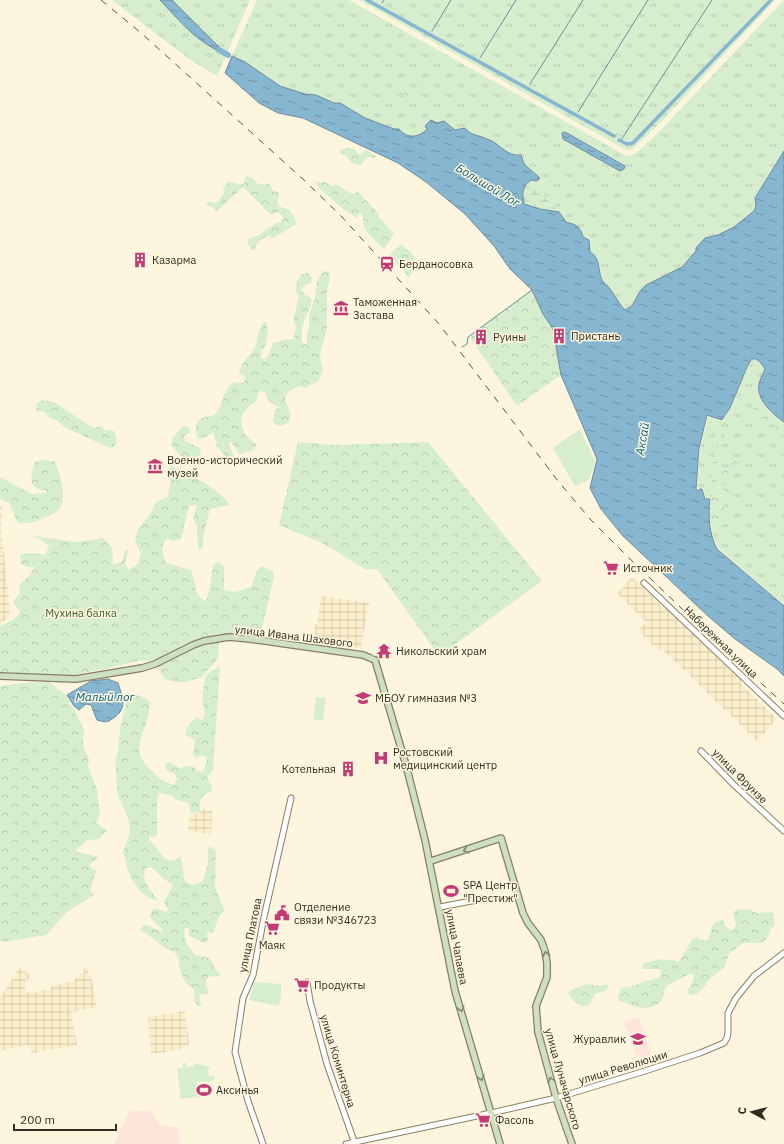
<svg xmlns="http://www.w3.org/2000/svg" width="784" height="1144" viewBox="0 0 784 1144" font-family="'IBM Plex Sans',sans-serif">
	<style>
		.industrial { fill: url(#industrial-grid) }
		.education { fill: #fee5dc }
		.grass { fill: url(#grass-tufts) }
		.forest { fill: url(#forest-crowns) }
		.wetland { fill: url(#wetland-marsh) }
		.park { fill: #d7eece }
		.water { fill: url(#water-ripples); stroke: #6d8d9c }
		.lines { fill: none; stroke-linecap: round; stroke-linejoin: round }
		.stream { stroke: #6d8d9c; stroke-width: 1 }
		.canal { stroke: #87b6d0; stroke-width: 3.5 }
		.river { stroke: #87b6d0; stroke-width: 6 }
		.tertiary-casing { stroke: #877e64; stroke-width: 7 }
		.secondary-casing { stroke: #877e64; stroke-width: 8 }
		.tertiary { stroke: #fff; stroke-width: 5 }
		.secondary { stroke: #cde1c0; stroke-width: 5.5 }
		.rail { stroke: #575245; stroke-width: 1; stroke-dasharray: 7 7; stroke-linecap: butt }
		.oneway { stroke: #7e8670 }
		.labels { text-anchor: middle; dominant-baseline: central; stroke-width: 3; stroke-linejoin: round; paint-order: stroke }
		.poi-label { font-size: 11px; fill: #302c21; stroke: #fdf5de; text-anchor: start }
		.park-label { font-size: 11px; fill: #3c602a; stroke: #fdf5de }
		.street-label { font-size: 11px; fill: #302c21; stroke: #fdf5de }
		.water-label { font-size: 12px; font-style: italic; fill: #005e7f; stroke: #fdf5de }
	</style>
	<defs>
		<pattern id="industrial-grid" width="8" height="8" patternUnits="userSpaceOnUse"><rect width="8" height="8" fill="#fbeeca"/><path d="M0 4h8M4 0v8" fill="none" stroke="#d7ccad"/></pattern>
		<pattern id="grass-tufts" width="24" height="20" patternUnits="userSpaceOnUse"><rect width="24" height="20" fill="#d7eece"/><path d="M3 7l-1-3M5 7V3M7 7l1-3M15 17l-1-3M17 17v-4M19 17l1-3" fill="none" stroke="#b9ccb1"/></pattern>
		<pattern id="forest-crowns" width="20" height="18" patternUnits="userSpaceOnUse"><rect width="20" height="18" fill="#d7eece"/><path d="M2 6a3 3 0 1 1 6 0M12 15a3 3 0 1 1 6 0" fill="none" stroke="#b9ccb1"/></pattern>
		<pattern id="wetland-marsh" width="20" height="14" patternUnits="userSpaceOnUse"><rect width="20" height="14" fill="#d7eece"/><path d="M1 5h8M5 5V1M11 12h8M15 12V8" fill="none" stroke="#b9ccb1"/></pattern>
		<pattern id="water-ripples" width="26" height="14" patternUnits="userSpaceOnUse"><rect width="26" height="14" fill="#87b6d0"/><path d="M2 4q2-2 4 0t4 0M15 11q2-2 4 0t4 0" fill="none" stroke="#6f94a8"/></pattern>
	</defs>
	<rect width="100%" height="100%" fill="#fdf5de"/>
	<path class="industrial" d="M 0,507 L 2,507 L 1,529 L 10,610 L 8,618 L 0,624 Z
		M 632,577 L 665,609 L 667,607 L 744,679 L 740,683 L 777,719 L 757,741 L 661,648 L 659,651 L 638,631 L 646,622 L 617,593 Z
		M 321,596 L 369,603 L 361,648 L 314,642 L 313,640 L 315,625 L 317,624 Z
		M 203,809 L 212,811 L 211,835 L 188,830 L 190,816 L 199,813 Z
		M 87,967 L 89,975 L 91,975 L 97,1007 L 71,1012 L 77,1045 L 32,1053 L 28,1045 L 0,1051 L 0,998 L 19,968 L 31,975 L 28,980 L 26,980 L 25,992 L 33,993 L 50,989 L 52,986 L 74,981 L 77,977 L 80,976 L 80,974 L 84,973 L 84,968 Z
		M 185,1011 L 189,1044 L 179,1050 L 151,1054 L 148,1017 Z"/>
	<path class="education" d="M 639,1017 L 654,1062 L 645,1065 L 642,1057 L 636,1055 L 624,1022 Z
		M 149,1110 L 160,1124 L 178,1128 L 180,1144 L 114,1144 L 130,1111 Z"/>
	<path class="grass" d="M 112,0 L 250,0 L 217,76 L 192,61 Z
		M 257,0 L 349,0 L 623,154 L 630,156 L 637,152 L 657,134 L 784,0 L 784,151 L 755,198 L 756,206 L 754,211 L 734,227 L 718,235 L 705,238 C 698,248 691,260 682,267 C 672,276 657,277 646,285 C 635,292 640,302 625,310 L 616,301 L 610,289 L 604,283 L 599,272 L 600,266 L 590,252 L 587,239 L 583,237 L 581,230 L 566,222 L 559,212 L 551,205 L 539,188 L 537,181 L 540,178 L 514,156 L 488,139 L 476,137 L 465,128 L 455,130 L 444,121 L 438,123 L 434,122 C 428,128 423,136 414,137 L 365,118 L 340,103 L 334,103 L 316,95 L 305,94 L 280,86 L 232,56 Z
		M 359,0 L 775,0 L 661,122 L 635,147 L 628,151 Z
		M 752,360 L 756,360 L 759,362 L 764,370 L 758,386 L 761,401 L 784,423 L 784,605 L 718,548 C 710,533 709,514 711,498 L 706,498 L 703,488 L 699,488 L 699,490 L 697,490 L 700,449 L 708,416 L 715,418 L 717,420 L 723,421 L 731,408 L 749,365 Z"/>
	<path class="forest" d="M 436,73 L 438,79 L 430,86 L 410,97 L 404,95 L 403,92 L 426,83 L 434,79 L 434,75 Z
		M 349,148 L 354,149 L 357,153 L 362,154 L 364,150 L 366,150 L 376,156 L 375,158 L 367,157 L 361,165 L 351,163 L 346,156 L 341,154 L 339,150 Z
		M 247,176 L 252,178 L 258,184 L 264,185 L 270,183 L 272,190 L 279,193 L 279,197 L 277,201 C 279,208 283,208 289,209 L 295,219 L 296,224 L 273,238 L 268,236 C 261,239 256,242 255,250 L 252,250 L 248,244 L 247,240 L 259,235 L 276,223 L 281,222 L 284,218 L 278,212 L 272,215 L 270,214 L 244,188 L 242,188 L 217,211 L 212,207 L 209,206 L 207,203 L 210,201 L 212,203 L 218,202 L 224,193 L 223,188 L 228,182 C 234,182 238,185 244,184 L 245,178 Z
		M 318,181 L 321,183 L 322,181 L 333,186 L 336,184 L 352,194 L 358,192 L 379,214 L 378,216 L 394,234 L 384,249 C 378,244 367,234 364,227 C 362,222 365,217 360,212 L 357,218 L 344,210 L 319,188 L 316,183 Z
		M 402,244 C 415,257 423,260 409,277 L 389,255 Z
		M 323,271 L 329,272 L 330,278 L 327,291 L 327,329 L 320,354 L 321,361 L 323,370 L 318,381 L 305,388 L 299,386 L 288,392 L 285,399 L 291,415 L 289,422 L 283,425 L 276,425 L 273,421 L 274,414 L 276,409 L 280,408 L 269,402 L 265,392 L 259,391 L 256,401 L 249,406 L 241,417 L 242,427 L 246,436 L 257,445 L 254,450 L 240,454 C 236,451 235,445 230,442 L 229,444 L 234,457 L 227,459 L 217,446 L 213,432 L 206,437 L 198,439 C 195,433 195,427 198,421 C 203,415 210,418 215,414 C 225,404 220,393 234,382 L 243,383 L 245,380 L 245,376 L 239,374 C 240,363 250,356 255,347 C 258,339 258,330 263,323 L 266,322 C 268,329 268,338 265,346 C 262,351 261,353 261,358 L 265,359 L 268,356 L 273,343 L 283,340 L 294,339 L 296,326 L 293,321 L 299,297 L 296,291 L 297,281 L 302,274 L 308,273 L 312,278 L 311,283 L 305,285 L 301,289 L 305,295 L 311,298 L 311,304 L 302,327 L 302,343 L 307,344 L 307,333 L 309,328 L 309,315 L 315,298 L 317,281 Z
		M 532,290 L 543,314 L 553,329 L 561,375 L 517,406 L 469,336 Z
		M 758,391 L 763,402 L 784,422 L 784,435 L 774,435 L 769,429 L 777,427 L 763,418 L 757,420 L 755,417 L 757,413 L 754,413 L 753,408 L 759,402 L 755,397 Z
		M 44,400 L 54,402 L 93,428 L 102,426 L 104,430 L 114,431 L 117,440 L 115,446 L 110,448 L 66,428 L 58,421 L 50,418 L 45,412 L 36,411 L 37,403 Z
		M 182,427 L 189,427 L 190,433 L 184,436 L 185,441 L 200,448 L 201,453 C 188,468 179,455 171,444 L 173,437 Z
		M 717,431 L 724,433 L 725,438 L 718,454 L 716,474 L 718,492 L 724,506 L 728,521 L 721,529 L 717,539 L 711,525 L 711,488 L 712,472 L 716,448 L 719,440 L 715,435 Z
		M 298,442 L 336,445 L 428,442 L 542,581 L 439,656 L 377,569 L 365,569 L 324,544 L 279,525 Z
		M 727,456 L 732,457 L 738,460 C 737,467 732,470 731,476 C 730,482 733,487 729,493 L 727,493 L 722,489 L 723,486 L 727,483 L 729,479 L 725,477 L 721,478 C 722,472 723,469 729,467 L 731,462 L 725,457 Z
		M 44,460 L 54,461 C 60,471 65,492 62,504 C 59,512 49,516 42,519 C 33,523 28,524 18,523 L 9,503 L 0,499 L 0,477 L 32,494 L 46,493 L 46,490 C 43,490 39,490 37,488 C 27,483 33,469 35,462 Z
		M 171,466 C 189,473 220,489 230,505 L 210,509 L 204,533 L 202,549 L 199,549 L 198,546 L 197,526 L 193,519 L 197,505 L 189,506 L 181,539 L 175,541 L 166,539 C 160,548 162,553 166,563 L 191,570 L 198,596 L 206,602 L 210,587 L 213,565 L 218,562 L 224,566 L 224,590 L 235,592 L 251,587 L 256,573 L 261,566 L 272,571 L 274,576 L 262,629 L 255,638 L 219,637 L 218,658 L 202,677 L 181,683 L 164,679 L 155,660 L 137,661 L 101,670 L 91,671 L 72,676 L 49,679 L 12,672 L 0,672 L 0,626 L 13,620 L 21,612 L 13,602 L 20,593 L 19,585 L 29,576 L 35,567 L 27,567 L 21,564 L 20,555 C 28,551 37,555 46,554 L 49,545 L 34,536 L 76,542 L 103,538 L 112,548 L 113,564 L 122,562 L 125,550 L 129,549 L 125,563 L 128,570 L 138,564 L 141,553 L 135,542 L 138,529 L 150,515 L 156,502 L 168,496 L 171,479 L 169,469 Z
		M 220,666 L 213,769 L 207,778 L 212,787 L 211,792 C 201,794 199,802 200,812 L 190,813 L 189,803 L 175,799 L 173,796 L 160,793 L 157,798 L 157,834 L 155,837 L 149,836 L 149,839 L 165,859 L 174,861 L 181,856 C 184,870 180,893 203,881 L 208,864 L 208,849 L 210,846 L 216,850 L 215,887 L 225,912 C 215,916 218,926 212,933 L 208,932 L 207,934 L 208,938 L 207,942 L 204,943 L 189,936 L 189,928 L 185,928 C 181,938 189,946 194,954 C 198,956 204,956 208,958 C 214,961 212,969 221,974 L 217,977 L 209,976 L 206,980 L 206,986 L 209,990 L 208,993 L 201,994 L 199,998 L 202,1007 L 197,1005 L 194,999 L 194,990 C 192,987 189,986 187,984 C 181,977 179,965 178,956 C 175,952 172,951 167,949 C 158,943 150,935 140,930 L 143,925 L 150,926 L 163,933 L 162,929 L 150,917 L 151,912 L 153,909 L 157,909 L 167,912 L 168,909 L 164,902 L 173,885 L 164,879 L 151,867 L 146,868 C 140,880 151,891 158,900 L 157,901 C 142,897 133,885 128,870 C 126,864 126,858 123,852 L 129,835 L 130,828 L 128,816 L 118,797 L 115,761 L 118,752 L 120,730 L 126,702 L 122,694 C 131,692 142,695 149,701 C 153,728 124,747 151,770 C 158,777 164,783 174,785 L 177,779 L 175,774 L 168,771 L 165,767 L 165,764 L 169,762 L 180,768 L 188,766 L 194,767 L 197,771 L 203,772 L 207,760 L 205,756 L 199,756 L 197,758 L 193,755 L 195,740 L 188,736 L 185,735 C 186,727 191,721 197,717 L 202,720 L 205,714 L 202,699 L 205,678 L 208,673 Z
		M 49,682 L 66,695 L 84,729 L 83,746 L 89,759 L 88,767 L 97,789 L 100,815 L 96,823 L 107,830 L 99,839 L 87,840 L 75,851 L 98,857 L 89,866 L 96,871 L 90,890 L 94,895 L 67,912 L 46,935 L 5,942 L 0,940 L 0,686 L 23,683 Z
		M 748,909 L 757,913 L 771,912 L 773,914 L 775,925 L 770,930 L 767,939 L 761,943 L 743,943 L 729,954 L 724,968 L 712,977 L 702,989 L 695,995 L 690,995 L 687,991 L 693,981 L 694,975 L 689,974 L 666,986 C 664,991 663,998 661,1001 C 654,1010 640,1009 631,1005 C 626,1003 624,1002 619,1001 L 618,996 L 621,988 L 630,987 L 643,982 L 661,977 L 660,969 L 642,969 L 642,964 C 657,959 664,958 679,962 L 693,938 L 697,937 L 701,940 L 708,941 C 712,929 709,924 722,919 L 726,926 L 732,932 L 736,925 L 733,914 L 736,910 Z
		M 586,984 L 599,986 L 606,984 L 609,986 L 605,991 L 595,994 L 590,1004 L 586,1007 C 579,1006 570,999 568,993 L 573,989 Z"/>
	<path class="wetland" d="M 531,180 L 537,181 C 542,193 549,203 559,212 L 540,209 L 524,204 C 522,194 522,186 531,180 Z"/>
	<path class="park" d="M 580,429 L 595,461 L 589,480 L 575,486 L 553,448 Z
		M 316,697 L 326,698 L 323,721 L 313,719 Z
		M 254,982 L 281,984 L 281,995 L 279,1006 L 249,1000 Z
		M 183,1063 L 186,1063 L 187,1067 L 194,1066 L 194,1064 C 200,1064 206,1065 210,1069 L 207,1072 L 210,1077 L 214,1075 L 215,1077 L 213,1078 L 214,1080 L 208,1082 L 208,1081 L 197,1082 L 200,1097 L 181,1099 L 177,1069 L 183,1068 Z"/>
	<path class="water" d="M 160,0 L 172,0 L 226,54 C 198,44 180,21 160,0 Z
		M 232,56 L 245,62 L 280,86 L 305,94 L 316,95 L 334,103 L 340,103 L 365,118 L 394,129 L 399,129 C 407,139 419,138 427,129 L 425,126 L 431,120 L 437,123 L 444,121 L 455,130 L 465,128 C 471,136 479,135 487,139 C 500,143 506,157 521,155 L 524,164 L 540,178 L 537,181 L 531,180 C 522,186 522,194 524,204 L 540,209 L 559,212 L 566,222 C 577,225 580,226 583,237 L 589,240 L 590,252 C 603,261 596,272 604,283 C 606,285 609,287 610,289 C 616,297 619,304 625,310 L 632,306 L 640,291 L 646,285 L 682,267 L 696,251 L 696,248 L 705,238 L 718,235 L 734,227 L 754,211 L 756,206 L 755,198 L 784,151 L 784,422 C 773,414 756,400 759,384 C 760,379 763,374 765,369 L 760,362 L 756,359 L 752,359 L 748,365 L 730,408 L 722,420 L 707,415 L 699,448 L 696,490 L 699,491 L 700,489 L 702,489 L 705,499 L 710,499 C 708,515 709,534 717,549 L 784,606 L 784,676 L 777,669 L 735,639 L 708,616 L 623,536 L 601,509 L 590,488 L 597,459 L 561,375 L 553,329 L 543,314 L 532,290 L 510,269 L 494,246 L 465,214 L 426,182 L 398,163 L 303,118 L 278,113 L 259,103 L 225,73 Z
		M 565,132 L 625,166 L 624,169 L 620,171 L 563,139 L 562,133 Z
		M 108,679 L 118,683 C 123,699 128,709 112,719 C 107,723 103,722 97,720 L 91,705 L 86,704 L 79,710 L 74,706 L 67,695 L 91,681 Z"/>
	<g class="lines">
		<path class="stream" d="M 382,3 L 384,0
			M 432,31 L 451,0
			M 480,58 L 516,0
			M 530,84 L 583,0
			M 578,112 L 648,0
			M 621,140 L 712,0
			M 462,347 L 467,344 L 468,337 L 532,290"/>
		<path class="canal" d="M 367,0 L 614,136
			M 619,140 L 627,144 L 633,143 L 771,0"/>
		<path class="river" d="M 219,50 L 228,55"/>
		<g class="tertiary-casing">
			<path id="tertiary" d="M 644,583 L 784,716
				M 701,751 L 734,785 L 784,831
				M 440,907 C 454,904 468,902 482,899
				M 307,982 L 310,1001 L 327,1064 L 355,1144
				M 263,1144 L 248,1101 L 235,1052 L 243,998 L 253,975 L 264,917 L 291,798
				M 346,1144 L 491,1113 L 556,1098 L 645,1071 L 700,1053 L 724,1043 L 727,1038 L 728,1032 L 728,1013 L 736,998 L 754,976 L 784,953"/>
		</g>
		<g class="secondary-casing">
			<path id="secondary" d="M 0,676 L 76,679 L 142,668 L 155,664 L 193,645 L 204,641 L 229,637 L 250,639 L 363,655 L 375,660 L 406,765 L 425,840 L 455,991 L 500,1144
				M 431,861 L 501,838 L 523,913 L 528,923 L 541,940 L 545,951 L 547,963 L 547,977 L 536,1006 L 538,1032 L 556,1098 L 572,1144"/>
		</g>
		<use href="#tertiary" class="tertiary"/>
		<use href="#secondary" class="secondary"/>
		<path class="rail" d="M 101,0 L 140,32 L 305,181 L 342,217 L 439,324 L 558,481 L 591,520 L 628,557 L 729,654 L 784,704"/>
	</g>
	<defs><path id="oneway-chevron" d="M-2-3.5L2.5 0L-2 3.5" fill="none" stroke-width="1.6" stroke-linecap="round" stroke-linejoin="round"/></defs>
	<g class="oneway">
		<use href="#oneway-chevron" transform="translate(466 850) rotate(162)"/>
		<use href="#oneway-chevron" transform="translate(546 954) rotate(-101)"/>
		<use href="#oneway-chevron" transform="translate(461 1009) rotate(74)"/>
		<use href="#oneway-chevron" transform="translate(481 1078) rotate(74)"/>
		<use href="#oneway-chevron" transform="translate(551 1080) rotate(-106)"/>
	</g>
	<defs>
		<g id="building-bare" transform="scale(1.2)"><path d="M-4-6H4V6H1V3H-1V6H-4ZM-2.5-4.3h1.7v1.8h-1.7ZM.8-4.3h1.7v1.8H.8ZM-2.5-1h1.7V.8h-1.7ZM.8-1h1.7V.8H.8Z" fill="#c33a75" stroke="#fdf5de" stroke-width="2.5" paint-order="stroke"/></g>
		<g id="station-bare" transform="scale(1.2)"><path d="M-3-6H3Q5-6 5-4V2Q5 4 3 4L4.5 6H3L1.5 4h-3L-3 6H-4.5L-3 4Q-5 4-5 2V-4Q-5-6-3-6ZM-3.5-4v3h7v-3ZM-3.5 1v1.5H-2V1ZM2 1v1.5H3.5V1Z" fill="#c33a75" stroke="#fdf5de" stroke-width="2.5" paint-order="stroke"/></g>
		<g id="museum-bare" transform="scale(1.2)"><path d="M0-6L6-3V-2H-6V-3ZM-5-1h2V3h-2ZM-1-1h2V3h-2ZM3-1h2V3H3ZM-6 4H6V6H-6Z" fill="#c33a75" stroke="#fdf5de" stroke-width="2.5" paint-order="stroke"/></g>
		<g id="supermarket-bare" transform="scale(1.2)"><path d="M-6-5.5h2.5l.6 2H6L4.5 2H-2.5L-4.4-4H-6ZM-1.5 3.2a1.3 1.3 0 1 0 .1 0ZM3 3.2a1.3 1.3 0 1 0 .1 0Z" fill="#c33a75" stroke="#fdf5de" stroke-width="2.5" paint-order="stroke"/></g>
		<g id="temple-bare" transform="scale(1.2)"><path d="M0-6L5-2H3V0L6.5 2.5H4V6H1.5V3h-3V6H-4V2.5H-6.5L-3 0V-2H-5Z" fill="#c33a75" stroke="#fdf5de" stroke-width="2.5" paint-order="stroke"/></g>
		<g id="school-bare" transform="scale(1.2)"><path d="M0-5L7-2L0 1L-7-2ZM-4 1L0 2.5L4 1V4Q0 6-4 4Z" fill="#c33a75" stroke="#fdf5de" stroke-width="2.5" paint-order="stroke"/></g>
		<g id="hospital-bare" transform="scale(1.2)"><path d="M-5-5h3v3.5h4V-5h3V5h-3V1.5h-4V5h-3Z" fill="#c33a75" stroke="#fdf5de" stroke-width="2.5" paint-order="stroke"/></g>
		<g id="stadium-bare" transform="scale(1.2)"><path d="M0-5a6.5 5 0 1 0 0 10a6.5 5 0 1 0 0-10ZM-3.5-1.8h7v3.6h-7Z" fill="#c33a75" stroke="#fdf5de" stroke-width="2.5" paint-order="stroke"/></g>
		<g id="civic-bare" transform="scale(1.2)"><path d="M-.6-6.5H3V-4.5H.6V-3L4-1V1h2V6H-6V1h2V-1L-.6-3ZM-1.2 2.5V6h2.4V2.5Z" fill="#c33a75" stroke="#fdf5de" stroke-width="2.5" paint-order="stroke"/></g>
	</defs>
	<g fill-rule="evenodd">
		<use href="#building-bare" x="140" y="260"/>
		<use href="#station-bare" x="387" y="264"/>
		<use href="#museum-bare" x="341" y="308"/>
		<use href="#building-bare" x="559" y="336"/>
		<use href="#building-bare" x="481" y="337"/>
		<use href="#museum-bare" x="155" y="466"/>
		<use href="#supermarket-bare" x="611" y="568"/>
		<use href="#temple-bare" x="384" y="651"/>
		<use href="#school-bare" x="363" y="698"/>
		<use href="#hospital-bare" x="381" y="758"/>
		<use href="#building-bare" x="348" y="769"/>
		<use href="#stadium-bare" x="451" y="891"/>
		<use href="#civic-bare" x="282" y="913"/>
		<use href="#supermarket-bare" x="272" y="928"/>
		<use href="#supermarket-bare" x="302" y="985"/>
		<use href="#school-bare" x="638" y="1039"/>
		<use href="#stadium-bare" x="204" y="1090"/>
		<use href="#supermarket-bare" x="483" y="1120"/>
	</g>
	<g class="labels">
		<g class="poi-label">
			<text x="152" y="260">Казарма</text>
			<text x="399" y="264">Берданосовка</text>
			<text x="353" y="302">Таможенная<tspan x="353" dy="13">Застава</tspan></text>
			<text x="571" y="336">Пристань</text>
			<text x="493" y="337">Руины</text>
			<text x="167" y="460">Военно-исторический<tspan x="167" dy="13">музей</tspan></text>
			<text x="623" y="568">Источник</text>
			<text x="396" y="651">Никольский храм</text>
			<text x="375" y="698">МБОУ гимназия №3</text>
			<text x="393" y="752">Ростовский<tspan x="393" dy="13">медицинский центр</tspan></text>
			<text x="336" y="769" text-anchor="end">Котельная</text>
			<text x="463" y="885">SPA Центр<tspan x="463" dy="13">"Престиж"</tspan></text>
			<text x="294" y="907">Отделение<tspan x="294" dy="13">связи №346723</tspan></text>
			<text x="272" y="945" text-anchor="middle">Маяк</text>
			<text x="314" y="985">Продукты</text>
			<text x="626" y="1039" text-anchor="end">Журавлик</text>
			<text x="216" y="1090">Аксинья</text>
			<text x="495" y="1120">Фасоль</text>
		</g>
		<g class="park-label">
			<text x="81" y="613">Мухина балка</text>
		</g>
		<g class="street-label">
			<text transform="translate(294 636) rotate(7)">улица Ивана Шахового</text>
			<text transform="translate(721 642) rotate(44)">Набережная улица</text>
			<text transform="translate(740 776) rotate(45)">улица Фрунзе</text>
			<text transform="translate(250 935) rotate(-78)">улица Платова</text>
			<text transform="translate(457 947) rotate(79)">улица Чапаева</text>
			<text transform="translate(338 1061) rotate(73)">улица Коминтерна</text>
			<text transform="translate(623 1067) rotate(-17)">улица Революции</text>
			<text transform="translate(563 1079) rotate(74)">улица Луначарского</text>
		</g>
		<g class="water-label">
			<text transform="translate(488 185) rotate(31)">Большой Лог</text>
			<text transform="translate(642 439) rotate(-81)">Аксай</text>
			<text x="105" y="696">Малый лог</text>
		</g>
	</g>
	<g transform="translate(752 1112) rotate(277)" stroke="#fdf5de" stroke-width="3" paint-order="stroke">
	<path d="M0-3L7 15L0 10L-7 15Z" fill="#302c21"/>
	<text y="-6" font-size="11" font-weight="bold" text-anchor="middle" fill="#302c21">С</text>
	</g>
	<path d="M14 1124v6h102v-6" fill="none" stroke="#302c21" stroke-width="2"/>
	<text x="20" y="1124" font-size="12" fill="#302c21" stroke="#fdf5de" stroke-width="3" paint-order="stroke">200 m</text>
</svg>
